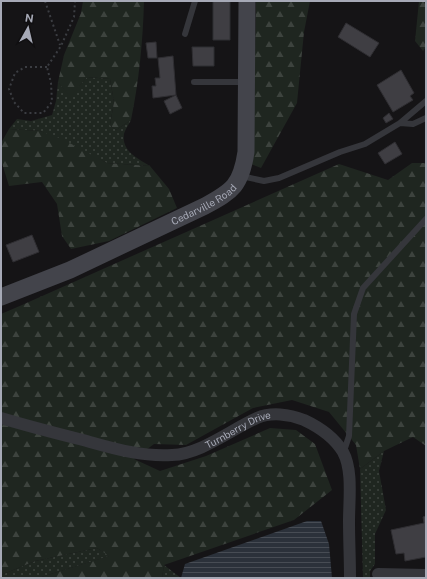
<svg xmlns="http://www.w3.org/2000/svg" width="427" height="579" viewBox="0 0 427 579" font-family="'Public Sans',sans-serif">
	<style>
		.grass { fill: url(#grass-dots) }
		.forest { fill: url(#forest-firs) }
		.water { fill: url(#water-rules) }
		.building { fill: #3f3e43; stroke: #2f2e32 }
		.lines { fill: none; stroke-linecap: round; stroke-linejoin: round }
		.path { stroke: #3b3d42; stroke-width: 2; stroke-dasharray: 2 3; stroke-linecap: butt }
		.lane { stroke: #35363b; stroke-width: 6 }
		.street { stroke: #35363b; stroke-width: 12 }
		.secondary { stroke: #43444b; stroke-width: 17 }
		.labels { text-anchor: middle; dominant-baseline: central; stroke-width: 3.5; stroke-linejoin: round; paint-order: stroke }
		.street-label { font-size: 10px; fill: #a6a9b6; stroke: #100f11 }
	</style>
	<defs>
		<pattern id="grass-dots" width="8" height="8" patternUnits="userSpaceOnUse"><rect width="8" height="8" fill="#1f2620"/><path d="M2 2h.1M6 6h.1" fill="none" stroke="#3d433e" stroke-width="1.8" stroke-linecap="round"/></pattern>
		<pattern id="forest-firs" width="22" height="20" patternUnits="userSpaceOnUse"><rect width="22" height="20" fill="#1f2620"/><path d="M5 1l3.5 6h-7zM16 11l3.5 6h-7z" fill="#3d433e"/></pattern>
		<pattern id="water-rules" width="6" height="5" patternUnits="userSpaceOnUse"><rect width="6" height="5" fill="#2b313a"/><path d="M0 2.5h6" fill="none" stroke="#474c54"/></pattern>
	</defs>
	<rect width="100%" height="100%" fill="#151416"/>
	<path class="grass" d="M 87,77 L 110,79 L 114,102 L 110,125 L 116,130 L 131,120 C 129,124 125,130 124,134 C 121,151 139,159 150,166 L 107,163 L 40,131 L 9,129 L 17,119 L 31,121 L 52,115 L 56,101 L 58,82 L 70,96 Z
		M 384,451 L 379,471 L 386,510 L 375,534 L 375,564 L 370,571 L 370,578 L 363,578 L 360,469 Z
		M 97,548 L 110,556 L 38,578 L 1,578 L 1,575 L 35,561 Z
		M 164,565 L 181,578 L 162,578 Z"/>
	<path class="forest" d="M 83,1 L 144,1 C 143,40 139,82 131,120 L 116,130 L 110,125 L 114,102 L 110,79 L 87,77 L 70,97 L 58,82 L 64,55 L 81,13 Z
		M 256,1 L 310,1 L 304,32 L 297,103 L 261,168 L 251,164 L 254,110 Z
		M 419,1 L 426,1 L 426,47 L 423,51 L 415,41 Z
		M 9,129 L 40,131 L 62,139 L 107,163 L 150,166 L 169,189 L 177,208 L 109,241 L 71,249 L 62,236 L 57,204 L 42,182 L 9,186 L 1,160 L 1,143 Z
		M 412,163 L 426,163 L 426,446 L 413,437 L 384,451 L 360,469 L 356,445 L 329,412 L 292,400 L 253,408 L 186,445 L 154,444 L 134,459 L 160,471 L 206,456 L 270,428 L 296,430 L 315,444 L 332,490 L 294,520 L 164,565 L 162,578 L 38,578 L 109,556 L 97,548 L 35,561 L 1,575 L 1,314 L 22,305 L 339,164 L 388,180 Z"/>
	<path class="water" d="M 307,521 L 321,521 L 329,544 L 332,578 L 181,578 L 185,564 Z"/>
	<path class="building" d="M 213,1 L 230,1 L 230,40 L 213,40 Z
		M 346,23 L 379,43 L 370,57 L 338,37 Z
		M 156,42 L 157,58 L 148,58 L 146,43 Z
		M 192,47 L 214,47 L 214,66 L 193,66 Z
		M 173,56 L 176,95 L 153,98 L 152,86 L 156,86 L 155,78 L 160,78 L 158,58 Z
		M 401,70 L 414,93 L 410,96 L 413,100 L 393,112 L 377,85 Z
		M 176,95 L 182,108 L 170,114 L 164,101 Z
		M 389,113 L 393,119 L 386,123 L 383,118 Z
		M 395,142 L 402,154 L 385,164 L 378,153 Z
		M 32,235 L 39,252 L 13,262 L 6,245 Z
		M 426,516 L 426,557 L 405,561 L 404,553 L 396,554 L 391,530 L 424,523 L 423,517 Z"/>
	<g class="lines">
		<path class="path" d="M 45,1 L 60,45
			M 47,67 L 25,67 L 15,73 L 9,89 L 14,102 L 24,113 L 43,113 L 52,102 L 51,83 L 47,67 L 61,46 L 74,17 L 75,1"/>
		<path class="lane" d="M 185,34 L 195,1
			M 194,82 L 245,82
			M 400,123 L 413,124 L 426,118
			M 241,176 L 264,181 L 279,178 L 340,152 L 365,144 L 400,123 L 426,101
			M 344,451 L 349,436 L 354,314 L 363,288 L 426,219"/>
		<g class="street">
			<path id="s1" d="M 1,418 C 28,426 55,433 83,440 C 112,448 141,457 172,455 C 201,454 230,430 257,418 C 271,412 289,414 304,420 C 319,427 334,437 343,452 C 353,470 349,500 349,521 C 349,540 350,559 350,578"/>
			<path d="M 378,574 L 426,575"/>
		</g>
		<path class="secondary" id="s2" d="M 1,297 L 70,270 L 205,206 C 233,191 241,185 246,152 L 247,1"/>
	</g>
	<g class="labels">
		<g class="street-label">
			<text stroke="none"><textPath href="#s2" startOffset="223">Cedarville Road</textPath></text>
			<text stroke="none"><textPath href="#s1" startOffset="247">Turnberry Drive</textPath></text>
		</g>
	</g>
	<rect width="427" height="579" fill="none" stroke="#a6a9b6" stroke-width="4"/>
	<g transform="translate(28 28) rotate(8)" stroke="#100f11" stroke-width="3" paint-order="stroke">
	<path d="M0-3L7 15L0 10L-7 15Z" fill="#a6a9b6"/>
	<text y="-6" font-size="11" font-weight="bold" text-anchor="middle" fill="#a6a9b6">N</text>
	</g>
</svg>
